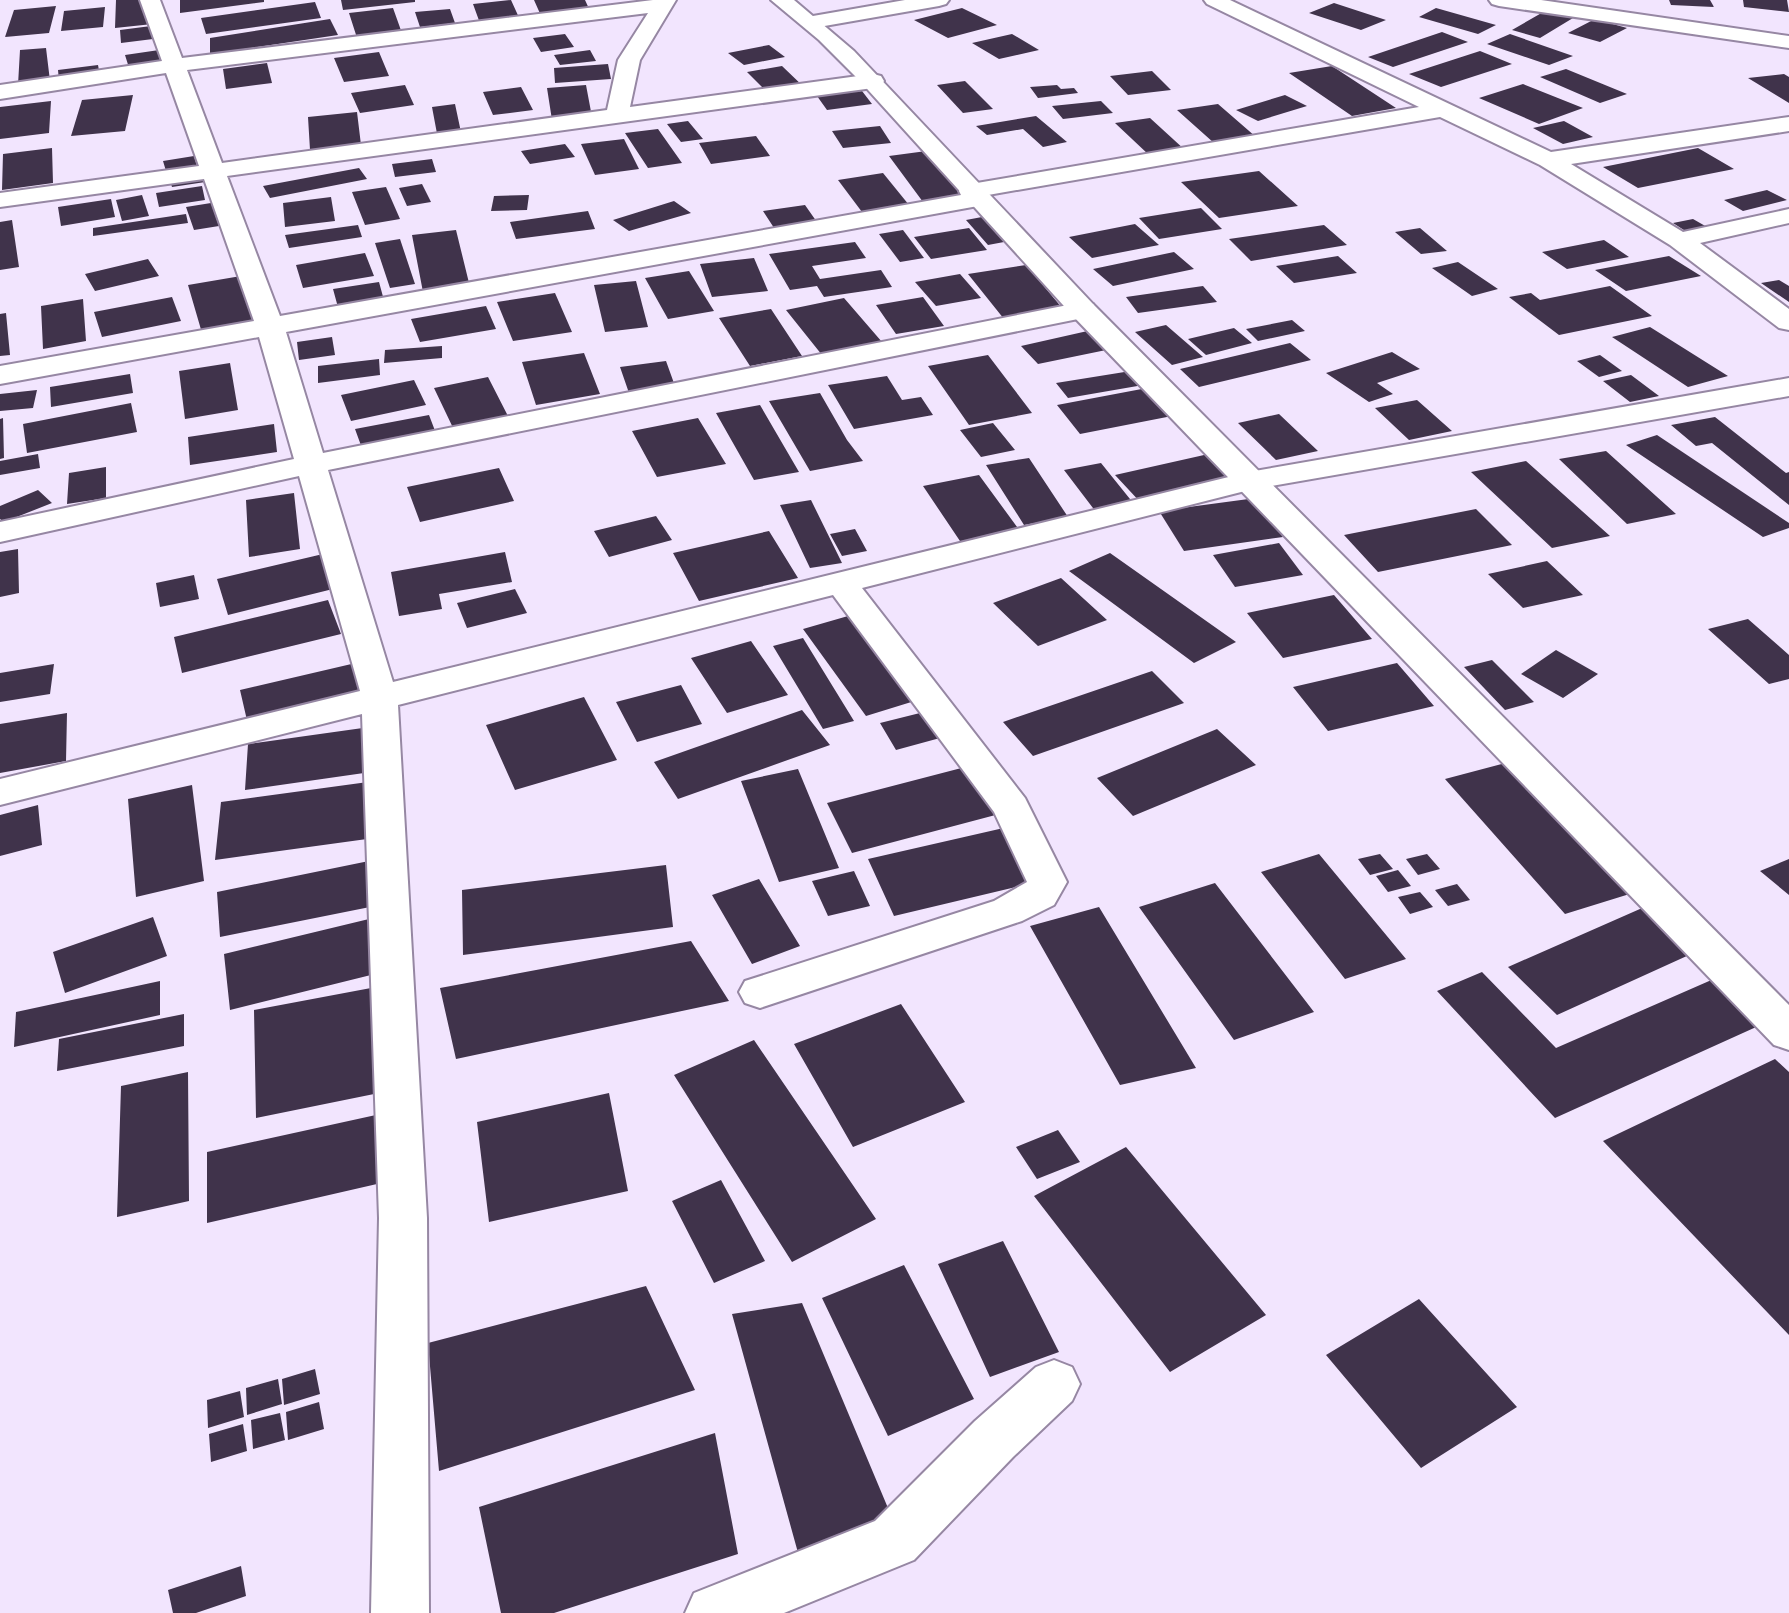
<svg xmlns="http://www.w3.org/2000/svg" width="1789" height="1613" viewBox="0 0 1789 1613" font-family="'DejaVu Sans',sans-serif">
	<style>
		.building { fill: #40334b }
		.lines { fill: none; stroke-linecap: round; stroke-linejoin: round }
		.minor-casing { stroke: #9687a3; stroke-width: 4 }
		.tertiary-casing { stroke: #9687a3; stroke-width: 4 }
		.minor { fill: #fff; fill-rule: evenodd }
		.tertiary { fill: #fff; fill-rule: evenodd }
	</style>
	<rect width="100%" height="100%" fill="#f2e5fe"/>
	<path class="building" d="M 116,0 L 162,0 L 162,23 L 115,28 Z
		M 180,0 L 264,0 L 264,2 L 180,13 Z
		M 341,0 L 415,0 L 415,2 L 343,10 Z
		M 511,0 L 521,22 L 481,26 L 473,4 Z
		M 534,0 L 585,0 L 591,13 L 542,18 Z
		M 1669,0 L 1710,0 L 1714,7 L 1671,5 Z
		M 1743,0 L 1787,0 L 1789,12 L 1744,7 Z
		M 315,2 L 321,18 L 206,34 L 201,18 Z
		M 1334,3 L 1386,20 L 1361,30 L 1309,13 Z
		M 56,6 L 49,33 L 5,37 L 14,10 Z
		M 105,7 L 103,27 L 61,31 L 64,11 Z
		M 393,8 L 403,36 L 358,41 L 349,13 Z
		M 962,8 L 997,25 L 948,38 L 914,20 Z
		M 1436,8 L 1496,25 L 1478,34 L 1419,17 Z
		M 450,9 L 455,23 L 420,27 L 415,12 Z
		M 1545,11 L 1573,18 L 1540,38 L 1512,30 Z
		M 330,19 L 338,35 L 210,54 L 210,38 Z
		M 1595,19 L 1627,28 L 1600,42 L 1568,33 Z
		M 159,25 L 161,38 L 121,43 L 120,30 Z
		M 1442,32 L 1468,42 L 1393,67 L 1368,57 Z
		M 565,34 L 574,47 L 541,52 L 533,38 Z
		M 1012,34 L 1039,50 L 999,59 L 972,43 Z
		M 1510,34 L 1573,56 L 1549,65 L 1487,44 Z
		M 769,45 L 785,57 L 744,65 L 728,53 Z
		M 46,48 L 50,81 L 18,85 L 20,50 Z
		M 166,49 L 173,64 L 130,71 L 125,55 Z
		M 590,50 L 596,61 L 560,65 L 554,55 Z
		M 1480,51 L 1512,64 L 1441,87 L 1409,74 Z
		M 379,52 L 389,76 L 344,82 L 334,58 Z
		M 267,63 L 272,83 L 226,89 L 223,69 Z
		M 608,64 L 611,79 L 555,83 L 554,68 Z
		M 98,65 L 100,76 L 59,81 L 58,70 Z
		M 782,66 L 806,89 L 770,95 L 747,72 Z
		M 1332,66 L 1396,108 L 1352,116 L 1289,73 Z
		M 1566,69 L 1627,94 L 1600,103 L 1540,77 Z
		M 1152,71 L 1171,90 L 1128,95 L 1110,76 Z
		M 1784,74 L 1789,77 L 1789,103 L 1748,78 Z
		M 965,81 L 993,109 L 963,113 L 937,85 Z
		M 1523,84 L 1583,108 L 1539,124 L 1479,98 Z
		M 405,85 L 414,105 L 360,113 L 351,93 Z
		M 586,85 L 592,117 L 552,120 L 547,88 Z
		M 1057,85 L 1061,89 L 1074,88 L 1078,93 L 1038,98 L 1030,87 Z
		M 521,87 L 533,110 L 493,115 L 483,92 Z
		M 862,91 L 872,104 L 827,110 L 817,96 Z
		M 133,95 L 125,131 L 71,136 L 82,100 Z
		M 1285,95 L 1307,106 L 1258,121 L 1236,110 Z
		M 51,101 L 49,133 L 0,139 L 0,107 Z
		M 1101,101 L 1113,113 L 1063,119 L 1052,106 Z
		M 455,104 L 462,137 L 438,139 L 432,107 Z
		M 1218,104 L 1256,137 L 1214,143 L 1177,110 Z
		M 357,112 L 361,145 L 310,150 L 308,117 Z
		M 1036,116 L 1067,142 L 1043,147 L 1023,129 L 987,135 L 976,126 Z
		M 1150,118 L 1185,150 L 1149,155 L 1115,123 Z
		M 688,121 L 703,139 L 681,142 L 667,124 Z
		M 1564,121 L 1593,137 L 1563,144 L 1533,128 Z
		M 880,126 L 891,143 L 843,148 L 832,131 Z
		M 658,129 L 682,163 L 648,168 L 625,133 Z
		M 756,136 L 770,156 L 711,164 L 699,143 Z
		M 624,139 L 639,169 L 595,175 L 581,144 Z
		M 565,144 L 575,157 L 530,164 L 521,151 Z
		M 52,148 L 53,183 L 2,190 L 3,154 Z
		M 1698,148 L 1734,169 L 1638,188 L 1603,167 Z
		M 934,150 L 970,195 L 923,202 L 889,156 Z
		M 194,156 L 197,166 L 166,171 L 163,161 Z
		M 432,159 L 436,172 L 395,177 L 392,164 Z
		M 359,168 L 367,179 L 270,198 L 263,186 Z
		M 1259,171 L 1298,206 L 1219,218 L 1181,182 Z
		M 883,173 L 909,205 L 862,212 L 838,180 Z
		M 210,176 L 212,181 L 172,187 L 170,181 Z
		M 422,184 L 431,202 L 407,206 L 399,188 Z
		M 202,186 L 205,200 L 159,207 L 156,193 Z
		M 386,187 L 400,219 L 365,225 L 352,192 Z
		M 1767,190 L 1787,200 L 1743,211 L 1724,200 Z
		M 142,195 L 149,216 L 122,221 L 116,200 Z
		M 529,195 L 527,210 L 491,211 L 494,196 Z
		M 331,197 L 335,221 L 285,227 L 283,203 Z
		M 111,199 L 115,217 L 61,226 L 58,207 Z
		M 674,201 L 691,213 L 629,231 L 613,220 Z
		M 211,203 L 219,226 L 194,230 L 186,207 Z
		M 805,205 L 819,225 L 776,231 L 763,211 Z
		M 1201,208 L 1222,229 L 1159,239 L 1139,218 Z
		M 588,211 L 595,229 L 516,239 L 510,222 Z
		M 186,214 L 188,223 L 93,236 L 93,228 Z
		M 982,217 L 1004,242 L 988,245 L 966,220 Z
		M 1693,219 L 1707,227 L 1687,232 L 1673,223 Z
		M 12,220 L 19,267 L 0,270 L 0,222 Z
		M 1135,224 L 1159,245 L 1092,258 L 1069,237 Z
		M 358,225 L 362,237 L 289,248 L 285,235 Z
		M 1324,225 L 1347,245 L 1251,261 L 1229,239 Z
		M 969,228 L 987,250 L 931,259 L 914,237 Z
		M 1420,228 L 1447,251 L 1421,254 L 1395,232 Z
		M 456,230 L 470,287 L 423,292 L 412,235 Z
		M 903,230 L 924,258 L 900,262 L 879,234 Z
		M 400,239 L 415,284 L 390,288 L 375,243 Z
		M 1604,240 L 1629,257 L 1567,269 L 1542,252 Z
		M 855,242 L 866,258 L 812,266 L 820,279 L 881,270 L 892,287 L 824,297 L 817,286 L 790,290 L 769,254 Z
		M 1174,252 L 1194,269 L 1113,286 L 1093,269 Z
		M 365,253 L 374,276 L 303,288 L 296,265 Z
		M 1338,256 L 1357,273 L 1294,283 L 1276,266 Z
		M 1669,256 L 1701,276 L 1626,291 L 1595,270 Z
		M 754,258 L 768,291 L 712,297 L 700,264 Z
		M 148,259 L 159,276 L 95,291 L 85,274 Z
		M 1458,262 L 1498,289 L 1472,296 L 1432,268 Z
		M 1026,265 L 1063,309 L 1004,319 L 968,274 Z
		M 689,271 L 714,311 L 668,319 L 645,278 Z
		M 960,274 L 981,298 L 936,306 L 915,282 Z
		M 241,276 L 257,323 L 202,333 L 188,285 Z
		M 1779,280 L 1789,286 L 1789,302 L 1761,283 Z
		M 636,281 L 648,327 L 605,332 L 594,285 Z
		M 379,282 L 385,304 L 339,311 L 333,289 Z
		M 1203,286 L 1217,302 L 1138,313 L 1126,297 Z
		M 1610,286 L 1652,316 L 1559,335 L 1509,297 L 1531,293 L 1540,300 Z
		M 555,293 L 572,332 L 513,341 L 497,302 Z
		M 172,297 L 181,321 L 102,337 L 94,312 Z
		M 923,297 L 944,326 L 896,334 L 876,305 Z
		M 844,298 L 882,342 L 822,355 L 786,310 Z
		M 83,299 L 86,341 L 43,349 L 41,306 Z
		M 486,306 L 496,329 L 420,342 L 411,319 Z
		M 771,309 L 802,356 L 750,366 L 719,318 Z
		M 6,313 L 10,355 L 0,356 L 0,314 Z
		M 1292,320 L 1305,331 L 1258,341 L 1246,329 Z
		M 1166,325 L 1203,357 L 1172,365 L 1135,332 Z
		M 1650,327 L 1728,376 L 1688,387 L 1612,337 Z
		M 1234,328 L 1252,343 L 1206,355 L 1188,339 Z
		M 1092,330 L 1111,349 L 1038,364 L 1021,346 Z
		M 332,337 L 335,355 L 299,360 L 297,342 Z
		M 1290,343 L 1311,360 L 1199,387 L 1180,369 Z
		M 442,346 L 442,358 L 384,363 L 385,350 Z
		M 1392,352 L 1420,369 L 1377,383 L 1393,394 L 1369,402 L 1326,373 Z
		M 584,353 L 600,394 L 536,405 L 522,362 Z
		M 988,355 L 1032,413 L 969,425 L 928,366 Z
		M 1600,355 L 1622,371 L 1599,377 L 1577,361 Z
		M 379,359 L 380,375 L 318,383 L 318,366 Z
		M 666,361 L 675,386 L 629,393 L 620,367 Z
		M 230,363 L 238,410 L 185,419 L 179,371 Z
		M 1137,370 L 1149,384 L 1068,398 L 1056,383 Z
		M 130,374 L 133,393 L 51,407 L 50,387 Z
		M 1631,375 L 1659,396 L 1630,402 L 1603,381 Z
		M 887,376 L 902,400 L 921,397 L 933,415 L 854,429 L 828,385 Z
		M 488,377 L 510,420 L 455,432 L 434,388 Z
		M 414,380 L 426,405 L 351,421 L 341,395 Z
		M 1147,388 L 1172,416 L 1080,434 L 1057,405 Z
		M 37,390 L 33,408 L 0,411 L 0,394 Z
		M 820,393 L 847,440 L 863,461 L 810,471 L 769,401 Z
		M 1417,400 L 1452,431 L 1409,440 L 1375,408 Z
		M 131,403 L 137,432 L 27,453 L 23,424 Z
		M 760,405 L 799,472 L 754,480 L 716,413 Z
		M 1279,414 L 1318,451 L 1276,460 L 1238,423 Z
		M 429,415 L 437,436 L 363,451 L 355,429 Z
		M 1715,417 L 1786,473 L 1789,472 L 1789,505 L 1712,443 L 1696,446 L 1671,425 Z
		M 3,418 L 4,458 L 0,459 L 0,419 Z
		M 698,418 L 726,464 L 657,477 L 632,431 Z
		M 993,423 L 1015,450 L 981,457 L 960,430 Z
		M 274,424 L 277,452 L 190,465 L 188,437 Z
		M 1657,435 L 1789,523 L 1789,528 L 1763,537 L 1626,445 Z
		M 1606,451 L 1676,514 L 1627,524 L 1559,459 Z
		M 1213,453 L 1241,481 L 1142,504 L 1115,475 Z
		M 38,454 L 40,468 L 0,475 L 0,461 Z
		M 1029,458 L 1068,517 L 1024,525 L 986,465 Z
		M 1526,461 L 1610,536 L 1552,548 L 1471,472 Z
		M 1101,463 L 1134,504 L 1096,512 L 1064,470 Z
		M 106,467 L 106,498 L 67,504 L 69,473 Z
		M 499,468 L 514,501 L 420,522 L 407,487 Z
		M 979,475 L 1020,531 L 962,544 L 923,486 Z
		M 38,490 L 52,503 L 4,522 L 0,519 L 0,506 Z
		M 294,493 L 300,549 L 249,557 L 246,500 Z
		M 1256,498 L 1283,537 L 1184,551 L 1159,511 Z
		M 811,500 L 842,563 L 810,568 L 780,505 Z
		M 1476,509 L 1512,545 L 1378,572 L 1344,535 Z
		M 656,516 L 672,540 L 609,557 L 594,531 Z
		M 855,529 L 867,551 L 842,556 L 830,534 Z
		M 769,531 L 798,578 L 699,601 L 673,553 Z
		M 1279,543 L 1303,575 L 1235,587 L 1213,555 Z
		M 18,549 L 19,593 L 0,597 L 0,552 Z
		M 505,552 L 512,582 L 439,594 L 442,609 L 399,616 L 391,572 Z
		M 1110,553 L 1236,642 L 1194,663 L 1069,571 Z
		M 323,554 L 337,588 L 228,615 L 217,579 Z
		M 1547,561 L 1583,595 L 1523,608 L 1488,574 Z
		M 194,575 L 199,599 L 160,607 L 156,583 Z
		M 1061,578 L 1107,620 L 1038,646 L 993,603 Z
		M 515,589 L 527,613 L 467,628 L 457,603 Z
		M 1334,595 L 1372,639 L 1283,658 L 1247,613 Z
		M 328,600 L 341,634 L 182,673 L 174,637 Z
		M 855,614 L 921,699 L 866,716 L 803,629 Z
		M 1748,619 L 1789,655 L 1789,679 L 1769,684 L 1708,629 Z
		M 803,638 L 854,721 L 823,729 L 773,646 Z
		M 751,641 L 788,695 L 727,713 L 691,658 Z
		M 1556,650 L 1598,674 L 1563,698 L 1521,674 Z
		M 1492,660 L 1534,702 L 1505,710 L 1464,667 Z
		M 360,662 L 372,699 L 249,729 L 240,690 Z
		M 1397,663 L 1434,706 L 1328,731 L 1293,687 Z
		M 54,664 L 50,694 L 0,702 L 0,673 Z
		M 1152,671 L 1184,703 L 1033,756 L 1003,722 Z
		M 681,685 L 702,724 L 637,742 L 616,702 Z
		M 584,697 L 617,760 L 515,790 L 486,725 Z
		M 802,710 L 830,745 L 678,799 L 654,762 Z
		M 924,712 L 940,738 L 896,750 L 880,723 Z
		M 67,713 L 66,761 L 0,773 L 0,724 Z
		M 377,726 L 378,771 L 245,790 L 248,744 Z
		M 1217,729 L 1256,765 L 1133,816 L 1097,778 Z
		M 1513,761 L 1636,892 L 1565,914 L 1445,779 Z
		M 973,765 L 1003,813 L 852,853 L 827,803 Z
		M 798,769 L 839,868 L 779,882 L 741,781 Z
		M 368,782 L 367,839 L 215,860 L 221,802 Z
		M 192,785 L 204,881 L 136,897 L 128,799 Z
		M 38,805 L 42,845 L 0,856 L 0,815 Z
		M 1008,827 L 1037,882 L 894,916 L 868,859 Z
		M 1319,854 L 1406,959 L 1345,979 L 1261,872 Z
		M 1380,854 L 1393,869 L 1370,875 L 1358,859 Z
		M 1427,854 L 1440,869 L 1418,875 L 1406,859 Z
		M 1789,859 L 1789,895 L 1760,871 Z
		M 369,861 L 375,906 L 220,937 L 217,892 Z
		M 666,865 L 673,927 L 463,955 L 462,890 Z
		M 1398,870 L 1411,886 L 1388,892 L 1376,876 Z
		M 854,871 L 870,906 L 828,916 L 812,881 Z
		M 759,879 L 800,946 L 752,964 L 712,895 Z
		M 1215,883 L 1314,1012 L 1234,1040 L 1139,907 Z
		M 1457,884 L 1470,900 L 1448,906 L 1435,890 Z
		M 1420,892 L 1433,907 L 1410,914 L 1398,897 Z
		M 1649,905 L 1700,950 L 1557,1015 L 1508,967 Z
		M 1099,907 L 1196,1068 L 1120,1085 L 1030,926 Z
		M 153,917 L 167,956 L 65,993 L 53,952 Z
		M 369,919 L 379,973 L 230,1010 L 224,954 Z
		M 691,941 L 729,1001 L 456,1059 L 440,988 Z
		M 1482,972 L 1556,1048 L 1716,978 L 1765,1023 L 1555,1118 L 1437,991 Z
		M 160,981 L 160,1015 L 14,1047 L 16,1012 Z
		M 371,988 L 379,1093 L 256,1118 L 254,1010 Z
		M 901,1004 L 965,1102 L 853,1147 L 794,1044 Z
		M 184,1014 L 184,1046 L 57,1071 L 59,1039 Z
		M 754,1040 L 876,1219 L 792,1262 L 674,1075 Z
		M 1775,1059 L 1789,1072 L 1789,1335 L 1603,1141 Z
		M 188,1072 L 189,1201 L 117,1217 L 121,1086 Z
		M 609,1093 L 628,1191 L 489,1222 L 477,1122 Z
		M 385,1113 L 390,1181 L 207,1223 L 207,1152 Z
		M 1058,1130 L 1080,1162 L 1037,1179 L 1016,1147 Z
		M 1126,1147 L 1266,1315 L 1170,1372 L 1034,1196 Z
		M 721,1180 L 765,1261 L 714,1283 L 672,1201 Z
		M 1003,1241 L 1059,1352 L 990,1377 L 938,1264 Z
		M 904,1265 L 974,1399 L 888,1436 L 822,1298 Z
		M 646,1286 L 695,1390 L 439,1471 L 428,1343 Z
		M 1419,1299 L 1517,1407 L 1421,1468 L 1326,1355 Z
		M 802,1303 L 893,1520 L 800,1560 L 732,1314 Z
		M 315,1369 L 320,1394 L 284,1405 L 282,1379 Z
		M 278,1379 L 282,1404 L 247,1415 L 246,1388 Z
		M 240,1391 L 244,1417 L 208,1428 L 207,1400 Z
		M 319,1402 L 324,1429 L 288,1440 L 286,1412 Z
		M 280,1413 L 285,1440 L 253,1449 L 251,1420 Z
		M 243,1424 L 247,1451 L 211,1462 L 209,1434 Z
		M 715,1433 L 738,1554 L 554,1613 L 501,1613 L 479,1507 Z
		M 241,1566 L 246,1596 L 196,1613 L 173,1613 L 168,1590 Z"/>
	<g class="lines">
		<g class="minor-casing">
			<path id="minor" d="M 140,0 L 160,0 L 182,58 L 653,0 L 676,0 L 640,60 L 630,107 L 873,74 L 881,76 L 884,81 L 881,86 L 873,88 L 227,176 L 280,316 L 961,195 L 959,191 L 962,186 L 971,184 L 1419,107 L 1207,4 L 1204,0 L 1230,0 L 1551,152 L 1789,117 L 1789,131 L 1571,164 L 1683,232 L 1789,209 L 1789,223 L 1700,243 L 1789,309 L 1789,330 L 1779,328 L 1670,245 L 1540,165 L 1440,117 L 988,195 L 990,199 L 987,204 L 978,206 L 286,332 L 323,453 L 1083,302 L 1093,304 L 1097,310 L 1093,316 L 1083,318 L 328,470 L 393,682 L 1249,472 L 1789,378 L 1789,396 L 1249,490 L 862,588 L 1025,798 L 1067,882 L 1054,905 L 1022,921 L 760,1008 L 745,1003 L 739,992 L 745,981 L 994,901 L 1027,882 L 994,812 L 833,595 L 398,705 L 427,1218 L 429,1613 L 371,1613 L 379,1218 L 362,714 L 0,805 L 0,779 L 360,691 L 299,476 L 0,542 L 0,522 L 294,459 L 259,337 L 0,384 L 0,366 L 254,321 L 204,179 L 0,207 L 0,193 L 199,166 L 166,73 L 0,99 L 0,85 L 162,61 ZM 648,13 L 618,60 L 607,110 L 222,163 L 187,70 Z
				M 905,0 L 949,0 L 946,4 L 939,6 L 813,28 L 806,26 L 803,22 L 806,18 L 813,16 Z
				M 1489,0 L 1541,0 L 1789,36 L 1789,48 L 1499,6 L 1492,4 Z
				M 1054,1360 L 1072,1367 L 1080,1384 L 1072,1401 L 1013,1457 L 914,1560 L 784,1613 L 685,1613 L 694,1593 L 875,1521 L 975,1421 L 1036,1367 Z"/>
		</g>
		<g class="tertiary-casing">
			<path id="tertiary" d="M 771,0 L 794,0 L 854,51 L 1093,304 L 1789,1005 L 1789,1050 L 1774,1045 L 1073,316 L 859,80 L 819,40 Z"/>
		</g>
		<use href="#minor" class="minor"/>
		<use href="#tertiary" class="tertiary"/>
	</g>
</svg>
